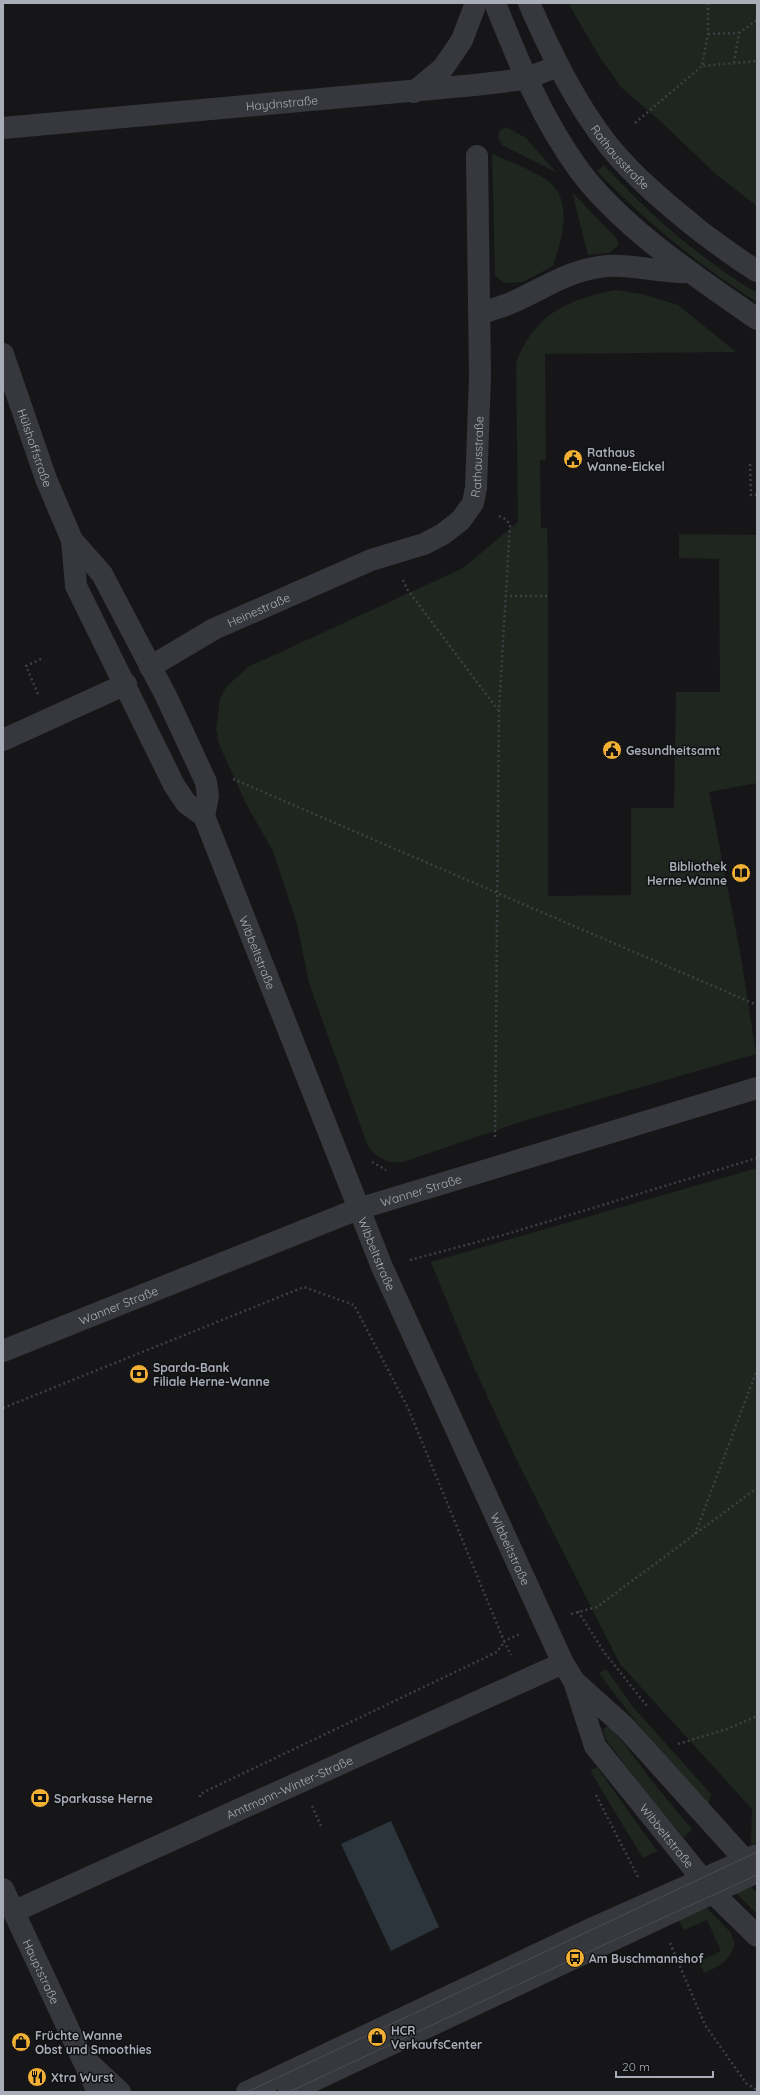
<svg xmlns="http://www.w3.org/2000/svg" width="760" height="2095" viewBox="0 0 760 2095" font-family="Quicksand,sans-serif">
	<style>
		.green { fill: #1e261f }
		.water { fill: #2c353c }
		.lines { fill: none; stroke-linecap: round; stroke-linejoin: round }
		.path { stroke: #3d3f44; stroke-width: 2.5; stroke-dasharray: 2 3; stroke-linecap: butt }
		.minor { stroke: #37383d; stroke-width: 22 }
		.tram { stroke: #4a4c52; stroke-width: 1 }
		.labels { text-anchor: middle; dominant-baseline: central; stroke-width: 3; stroke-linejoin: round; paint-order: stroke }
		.street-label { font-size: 12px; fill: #a8adb8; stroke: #111113 }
		.poi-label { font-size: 12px; font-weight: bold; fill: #a8adb8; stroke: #111113; text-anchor: start }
	</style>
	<rect width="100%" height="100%" fill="#161618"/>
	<path class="green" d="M 568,3 L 757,3 L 757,206 L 718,176 L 659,120 L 622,88 L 599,56 Z
		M 506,127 L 526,138 L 557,173 L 502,145 L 498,138 L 499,131 Z
		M 492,154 C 509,161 527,168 542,177 C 576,196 562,238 553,266 L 523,282 L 504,283 L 495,276 Z
		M 604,165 C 650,215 699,258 757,293 L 757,302 C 698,265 645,221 597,171 Z
		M 572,192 L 617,239 L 619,245 L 609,253 L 588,255 Z
		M 616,290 L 642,294 L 678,305 L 736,352 L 545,354 L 546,460 L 540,461 L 541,528 L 547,528 L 548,565 L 548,896 L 631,895 L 631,808 L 674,808 L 676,692 L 720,692 L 719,559 L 679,558 L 679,534 L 757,535 L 757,783 L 709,792 L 741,957 L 756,1054 L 520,1122 L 403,1162 C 386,1164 376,1158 367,1144 L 309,983 L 297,924 L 273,851 L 246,804 L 219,744 L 216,729 L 220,699 L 226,687 L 248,667 L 463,568 L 518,522 L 516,363 C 534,314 568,299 616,290 Z
		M 757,1168 L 757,1842 L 751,1845 L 752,1809 L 620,1664 L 519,1465 L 472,1363 L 431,1262 Z
		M 606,1669 L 633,1707 L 711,1794 L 708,1807 C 670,1763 633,1720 599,1673 Z
		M 608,1726 L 612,1728 L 656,1786 L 692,1829 L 684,1838 L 639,1784 L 605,1738 L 603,1729 Z
		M 597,1767 L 657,1851 L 643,1858 L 641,1855 L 592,1774 L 591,1770 Z
		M 750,1886 L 757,1893 L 757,1914 L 736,1893 Z
		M 705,1906 L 730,1932 L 735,1943 C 730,1961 720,1966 704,1973 L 699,1962 L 721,1951 L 707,1920 L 684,1930 L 678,1918 Z"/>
	<path class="water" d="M 391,1821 L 439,1927 L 391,1951 L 341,1844 Z"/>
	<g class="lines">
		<path class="path" d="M 708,3 L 708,34 L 702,66 L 757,61
			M 708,34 L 739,33
			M 734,63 L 739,33 L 757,20
			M 635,123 L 702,66
			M 750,464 L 751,495 L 757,495
			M 403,580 L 407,589 L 498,710
			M 505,596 L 548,596
			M 38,694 L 26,666 L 41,659
			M 233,779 L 757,1005
			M 495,1137 L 499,710 L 510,526 L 507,520 L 497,515
			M 372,1162 L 386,1170
			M 410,1260 L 507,1234 L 757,1158
			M 3,1408 L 304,1287 L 354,1305 L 408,1408 L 504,1641 L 520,1634
			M 695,1534 L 757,1370
			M 578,1611 L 604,1652 L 647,1706
			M 571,1614 L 597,1607 L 757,1488
			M 504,1641 L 511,1655
			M 678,1744 L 727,1729 L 757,1716
			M 596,1795 L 638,1877
			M 200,1797 L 200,1794 L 497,1652 L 504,1642
			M 312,1806 L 321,1826
			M 670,1943 L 705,2025 L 746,2083 L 757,2090"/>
		<g class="minor">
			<path d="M 495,3 C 518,61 542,119 579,170 C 623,229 697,277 757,319"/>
			<path id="s1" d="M 529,3 C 551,53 575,103 609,146 C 635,178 668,205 700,231 C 719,245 737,259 757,271"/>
			<path d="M 414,92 L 443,68 L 462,40 L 476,3"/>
			<path id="s2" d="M 3,128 L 475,85 L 525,79 L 558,66"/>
			<path d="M 479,314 C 490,310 501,307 511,303 C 543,289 570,269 607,266 C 633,264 661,273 689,272"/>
			<path id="s3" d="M 3,354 L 46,479 L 72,540 L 76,586 L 174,785 L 186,803 L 204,816 L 382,1267 L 563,1663 L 574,1681 L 595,1746 L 715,1895 L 757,1936"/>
			<path d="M 72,540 L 102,574 L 166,696 L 206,782 L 208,796 L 204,816"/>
			<path id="s4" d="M 150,667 L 214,629 L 371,560 L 424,544 L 443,534 L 461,520 L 473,503 L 476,488 L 480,376 L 477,156"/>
			<path d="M 3,740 L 126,684"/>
			<path id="s5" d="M 3,1351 L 358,1209 L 757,1088"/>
			<path d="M 575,1682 L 625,1727 L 754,1870"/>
			<path id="s6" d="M 3,1889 L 98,2092"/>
			<path id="s7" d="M 15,1911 L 563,1663"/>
			<path d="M 89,2063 L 120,2092"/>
			<path d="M 247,2092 L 593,1928 L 757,1855"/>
			<path d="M 289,2092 L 757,1872"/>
		</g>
		<path class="tram" d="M 247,2092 L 757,1852
			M 289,2092 L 575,1958 L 757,1875"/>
	</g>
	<defs>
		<g id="civic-disc" transform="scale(1)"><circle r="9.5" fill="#f2b134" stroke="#111113"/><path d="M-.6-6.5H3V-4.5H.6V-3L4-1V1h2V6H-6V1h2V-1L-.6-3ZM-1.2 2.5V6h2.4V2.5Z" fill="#111"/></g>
		<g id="library-disc" transform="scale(1)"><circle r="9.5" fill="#f2b134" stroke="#111113"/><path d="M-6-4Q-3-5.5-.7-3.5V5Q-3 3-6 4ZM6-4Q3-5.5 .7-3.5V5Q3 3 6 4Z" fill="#111"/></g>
		<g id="bank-disc" transform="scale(1)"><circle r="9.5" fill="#f2b134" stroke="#111113"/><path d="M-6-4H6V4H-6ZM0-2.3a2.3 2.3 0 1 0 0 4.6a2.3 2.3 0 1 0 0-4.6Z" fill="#111"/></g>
		<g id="bus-disc" transform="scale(1)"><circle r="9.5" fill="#f2b134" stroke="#111113"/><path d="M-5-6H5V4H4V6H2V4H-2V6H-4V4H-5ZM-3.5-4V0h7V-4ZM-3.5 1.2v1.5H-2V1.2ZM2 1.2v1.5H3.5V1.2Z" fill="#111"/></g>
		<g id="shop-disc" transform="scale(1)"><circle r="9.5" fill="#f2b134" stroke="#111113"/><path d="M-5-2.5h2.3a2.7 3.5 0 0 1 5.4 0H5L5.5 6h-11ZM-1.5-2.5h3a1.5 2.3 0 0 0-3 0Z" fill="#111"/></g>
		<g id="restaurant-disc" transform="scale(1)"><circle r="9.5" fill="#f2b134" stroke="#111113"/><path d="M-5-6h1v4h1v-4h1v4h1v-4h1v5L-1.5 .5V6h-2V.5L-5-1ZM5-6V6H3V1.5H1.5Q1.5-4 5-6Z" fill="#111"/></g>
	</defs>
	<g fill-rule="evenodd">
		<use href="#civic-disc" x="573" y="459"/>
		<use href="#civic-disc" x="612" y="750"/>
		<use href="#library-disc" x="741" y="873"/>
		<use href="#bank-disc" x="139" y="1374"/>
		<use href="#bank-disc" x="40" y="1798"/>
		<use href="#bus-disc" x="575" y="1958"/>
		<use href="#shop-disc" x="377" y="2037"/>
		<use href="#shop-disc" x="21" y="2042"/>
		<use href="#restaurant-disc" x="37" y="2077"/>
	</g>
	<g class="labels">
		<g class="street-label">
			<text stroke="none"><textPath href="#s2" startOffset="280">Haydnstraße</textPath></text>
			<text stroke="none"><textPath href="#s1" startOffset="180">Rathausstraße</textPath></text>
			<text stroke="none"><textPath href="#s3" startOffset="99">Hülshoffstraße</textPath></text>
			<text stroke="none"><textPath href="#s4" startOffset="413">Rathausstraße</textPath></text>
			<text stroke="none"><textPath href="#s4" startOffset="123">Heinestraße</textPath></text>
			<text stroke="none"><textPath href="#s3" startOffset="657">Wibbeltstraße</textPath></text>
			<text stroke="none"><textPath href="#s5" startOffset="448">Wanner Straße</textPath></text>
			<text stroke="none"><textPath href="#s3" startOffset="981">Wibbeltstraße</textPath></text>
			<text stroke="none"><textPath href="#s5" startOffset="124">Wanner Straße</textPath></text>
			<text stroke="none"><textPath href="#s3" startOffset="1305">Wibbeltstraße</textPath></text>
			<text stroke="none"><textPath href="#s7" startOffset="301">Amtmann-Winter-Straße</textPath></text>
			<text stroke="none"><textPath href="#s3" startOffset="1635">Wibbeltstraße</textPath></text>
			<text stroke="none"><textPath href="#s6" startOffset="91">Hauptstraße</textPath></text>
		</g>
		<g class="poi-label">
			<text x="587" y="452">Rathaus<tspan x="587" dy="14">Wanne-Eickel</tspan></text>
			<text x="626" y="750">Gesundheitsamt</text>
			<text x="727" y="866" text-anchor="end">Bibliothek<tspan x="727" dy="14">Herne-Wanne</tspan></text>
			<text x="153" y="1367">Sparda-Bank<tspan x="153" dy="14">Filiale Herne-Wanne</tspan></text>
			<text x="54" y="1798">Sparkasse Herne</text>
			<text x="589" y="1958">Am Buschmannshof</text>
			<text x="391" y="2030">HCR<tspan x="391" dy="14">VerkaufsCenter</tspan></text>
			<text x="35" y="2035">Früchte Wanne<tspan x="35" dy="14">Obst und Smoothies</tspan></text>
			<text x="51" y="2077">Xtra Wurst</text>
		</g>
	</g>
	<rect width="760" height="2095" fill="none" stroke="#a8adb8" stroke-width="8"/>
	<path d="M616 2071v6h97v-6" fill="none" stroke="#a8adb8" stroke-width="2"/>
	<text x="622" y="2071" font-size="12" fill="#a8adb8" stroke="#111113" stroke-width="3" paint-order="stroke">20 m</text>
</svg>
